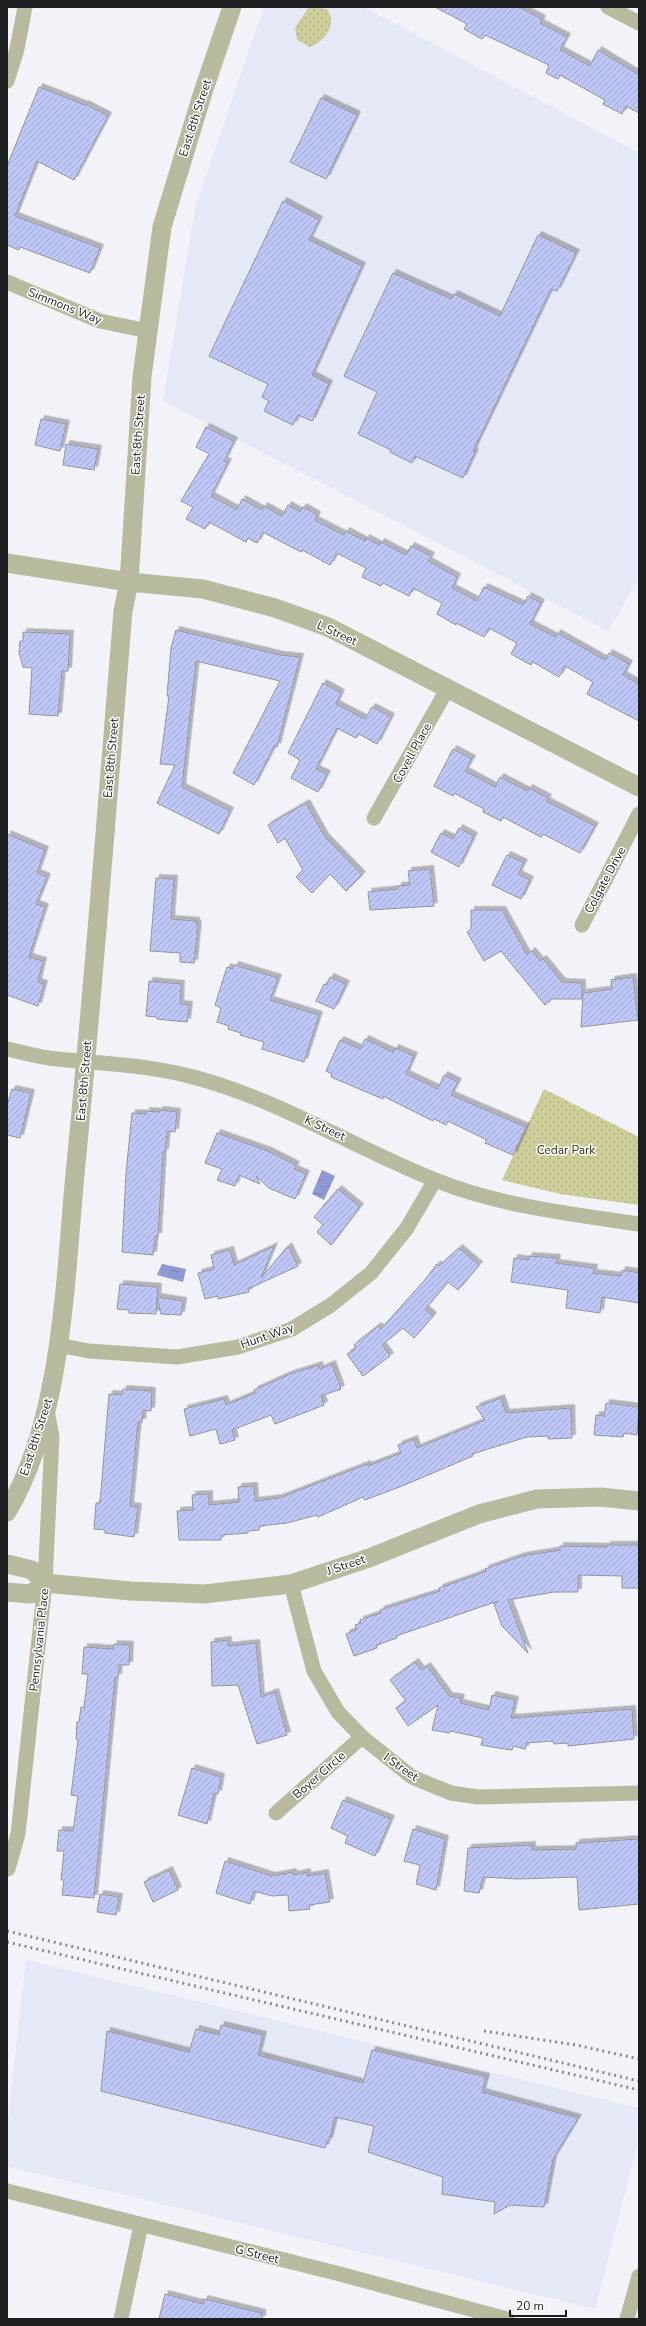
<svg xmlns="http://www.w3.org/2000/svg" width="646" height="2326" viewBox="0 0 646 2326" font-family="'Nunito Sans',sans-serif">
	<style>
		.built { fill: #e5e8f6 }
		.grass { fill: url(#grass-dots) }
		.water { fill: url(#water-ripples) }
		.building { fill: url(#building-hatch); stroke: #939499; filter: url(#shadow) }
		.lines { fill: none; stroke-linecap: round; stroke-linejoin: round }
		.minor { stroke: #b9ba9d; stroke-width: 15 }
		.tertiary { stroke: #b9ba9d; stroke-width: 19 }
		.rail { stroke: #8a8b90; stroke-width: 3; stroke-dasharray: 2 4; stroke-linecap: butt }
		.labels { text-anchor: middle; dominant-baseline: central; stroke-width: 3; stroke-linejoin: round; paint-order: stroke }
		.street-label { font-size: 12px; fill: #1d1e20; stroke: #fff }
		.park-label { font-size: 12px; fill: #313113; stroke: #fff }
	</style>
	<defs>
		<pattern id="grass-dots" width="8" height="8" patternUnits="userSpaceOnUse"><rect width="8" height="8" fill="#cccd98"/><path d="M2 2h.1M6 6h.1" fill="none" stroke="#afb083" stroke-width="1.8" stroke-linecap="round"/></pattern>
		<pattern id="water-ripples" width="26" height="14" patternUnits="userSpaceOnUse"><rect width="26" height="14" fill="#8e99d4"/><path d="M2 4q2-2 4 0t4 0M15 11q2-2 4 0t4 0" fill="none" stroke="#737cac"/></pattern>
		<pattern id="building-hatch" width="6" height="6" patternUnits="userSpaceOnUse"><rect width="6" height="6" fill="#bdc7f9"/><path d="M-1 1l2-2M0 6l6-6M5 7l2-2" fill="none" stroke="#a2aad5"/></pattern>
		<filter id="shadow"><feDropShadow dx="3.5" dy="-3.5" stdDeviation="0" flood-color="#0004"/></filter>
	</defs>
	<rect width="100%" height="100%" fill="#f1f3f9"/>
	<path class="built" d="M 264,7 L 364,7 L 639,153 L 639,578 L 608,631 L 163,401 L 196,204 Z
		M 26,1960 L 639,2108 L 639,2138 L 595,2309 L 10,2167 L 7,2163 L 7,2127 Z"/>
	<path class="grass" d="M 309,7 L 327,9 C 338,23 325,42 310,47 L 297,40 L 295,28 Z
		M 544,1089 L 639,1137 L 639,1205 L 560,1194 L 502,1180 Z"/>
	<path class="water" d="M 322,1170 L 335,1176 L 324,1200 L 312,1194 Z
		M 162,1264 L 186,1269 L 183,1282 L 157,1275 Z"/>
	<path class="building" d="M 435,7 L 519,7 L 542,19 L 540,23 L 567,37 L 560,50 L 590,66 L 598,50 L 639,75 L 639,113 L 626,106 L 622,114 L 603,104 L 605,100 L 560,75 L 558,79 L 546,73 L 549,65 L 485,35 L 482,39 L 464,29 L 467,24 Z
		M 39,87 L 85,105 L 85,104 L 108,116 L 74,180 L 37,161 L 15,216 L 100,248 L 90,273 L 20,247 L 19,250 L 7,245 L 7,166 Z
		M 321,98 L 357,115 L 326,179 L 290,162 Z
		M 283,201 L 319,220 L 309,240 L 362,266 L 312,375 L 329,384 L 312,421 L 298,415 L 293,425 L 264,411 L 269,401 L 262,397 L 268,384 L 209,356 Z
		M 538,235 L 576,253 L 557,291 L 551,289 L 473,451 L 475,452 L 463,478 L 415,456 L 412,463 L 390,452 L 391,450 L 358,434 L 377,392 L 344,376 L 393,273 L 451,299 L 454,294 L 500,316 Z
		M 41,419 L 66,424 L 60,451 L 35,445 Z
		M 206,427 L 234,441 L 224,461 L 228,462 L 211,496 L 237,510 L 242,499 L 262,510 L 264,506 L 282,516 L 288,505 L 300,512 L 303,507 L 317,515 L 315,520 L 344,535 L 346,531 L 365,541 L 366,538 L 379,545 L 381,542 L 406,555 L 411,546 L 431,556 L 428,561 L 457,577 L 452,588 L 477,601 L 484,587 L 523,605 L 528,596 L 541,603 L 530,624 L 555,637 L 557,633 L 605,660 L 609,653 L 629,664 L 623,675 L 639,684 L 639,721 L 587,694 L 593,682 L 565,666 L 559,677 L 533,662 L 531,665 L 511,654 L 517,643 L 489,628 L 484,637 L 456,623 L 456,625 L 437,614 L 442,603 L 413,588 L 409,596 L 383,583 L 381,586 L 362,577 L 366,568 L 337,553 L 330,565 L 302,550 L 301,552 L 263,532 L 257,543 L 248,538 L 246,542 L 209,522 L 205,529 L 186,519 L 193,507 L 181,501 L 209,454 L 196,447 Z
		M 66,444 L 98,449 L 94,470 L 63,465 Z
		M 176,630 L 280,655 L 300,657 L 277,747 L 275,745 L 254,785 L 233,773 L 280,681 L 196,661 L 182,787 L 230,811 L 219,834 L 157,803 L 175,765 L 160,764 L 169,696 L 167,696 L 171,648 Z
		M 23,632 L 70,634 L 68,671 L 62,671 L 58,716 L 29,714 L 32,668 L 23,667 L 19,652 L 20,641 L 23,641 Z
		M 323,683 L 341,693 L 336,704 L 365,719 L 372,707 L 391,717 L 377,744 L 359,734 L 356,738 L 337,728 L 316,769 L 327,774 L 318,792 L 291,778 L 300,760 L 288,753 Z
		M 453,749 L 472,759 L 465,771 L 495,787 L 500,777 L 527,791 L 529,788 L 548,798 L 546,801 L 595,826 L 580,853 L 543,834 L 541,837 L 503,817 L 501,821 L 483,812 L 484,809 L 454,793 L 453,796 L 434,786 Z
		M 306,803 L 325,837 L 362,875 L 346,891 L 330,874 L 312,893 L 296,877 L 303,870 L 285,838 L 278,843 L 268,825 Z
		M 459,828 L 474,836 L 459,867 L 431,852 L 441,833 L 453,839 Z
		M 7,834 L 45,850 L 37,873 L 47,877 L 36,904 L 45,907 L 29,957 L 43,961 L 38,982 L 44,984 L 38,1006 L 7,995 Z
		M 507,855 L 524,863 L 518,874 L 530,880 L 521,899 L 492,885 Z
		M 430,869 L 434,906 L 370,910 L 368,892 L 398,889 L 398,886 L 410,885 L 408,871 Z
		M 156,878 L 174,879 L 171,919 L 196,921 L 196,924 L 198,924 L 194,963 L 180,962 L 180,953 L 150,951 Z
		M 471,910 L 502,910 L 527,955 L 532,951 L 540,961 L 543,959 L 562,982 L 582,983 L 582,999 L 552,999 L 545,1005 L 501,951 L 484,961 L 467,932 L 471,929 Z
		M 235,965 L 278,978 L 270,1000 L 319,1015 L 304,1062 L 262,1049 L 264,1042 L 240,1035 L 241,1033 L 228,1029 L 229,1026 L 217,1022 L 221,1008 L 215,1005 L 227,967 L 233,969 Z
		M 330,977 L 346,984 L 334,1009 L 316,1001 L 324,984 L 327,985 Z
		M 633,977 L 638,1020 L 581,1027 L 583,993 L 612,989 L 611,980 Z
		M 149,981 L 181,984 L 180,1004 L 189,1005 L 187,1022 L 157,1019 L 157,1017 L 146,1016 Z
		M 365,1039 L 393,1052 L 395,1048 L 414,1056 L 406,1074 L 438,1089 L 444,1075 L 458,1082 L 451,1095 L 526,1127 L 513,1155 L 485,1143 L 487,1140 L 448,1121 L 446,1125 L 434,1119 L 433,1121 L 383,1096 L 383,1099 L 331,1077 L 332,1074 L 326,1071 L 340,1040 L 360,1049 Z
		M 12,1089 L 31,1093 L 20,1138 L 7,1135 L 7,1106 Z
		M 160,1110 L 177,1112 L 175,1132 L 167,1131 L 165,1152 L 163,1152 L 158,1236 L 155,1236 L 153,1255 L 122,1252 L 126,1173 L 132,1113 L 146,1114 L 146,1111 L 159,1112 Z
		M 217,1133 L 268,1151 L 296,1165 L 294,1169 L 306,1174 L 295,1199 L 269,1188 L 256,1176 L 260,1184 L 239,1175 L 235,1186 L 217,1180 L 222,1169 L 205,1163 Z
		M 338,1189 L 360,1207 L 331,1245 L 317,1232 L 323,1225 L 314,1217 Z
		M 274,1246 L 261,1278 L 288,1246 L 298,1266 L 248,1289 L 249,1292 L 218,1299 L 218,1296 L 205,1299 L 198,1273 L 214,1269 L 211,1255 L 230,1250 L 234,1265 Z
		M 459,1248 L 479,1265 L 458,1290 L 448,1282 L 425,1309 L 433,1316 L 414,1338 L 403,1328 L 382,1345 L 390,1356 L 363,1376 L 347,1354 L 356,1348 L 354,1345 L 378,1326 L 381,1329 L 424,1281 L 437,1264 L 439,1266 Z
		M 529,1256 L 557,1258 L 556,1263 L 594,1268 L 593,1273 L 621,1276 L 622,1270 L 639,1273 L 639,1303 L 602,1297 L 600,1313 L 566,1308 L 568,1290 L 511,1282 L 514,1258 L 528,1260 Z
		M 120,1284 L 158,1287 L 157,1297 L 183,1301 L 181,1315 L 161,1314 L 157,1298 L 156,1314 L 129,1313 L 129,1310 L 117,1309 Z
		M 332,1364 L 341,1389 L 321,1396 L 324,1405 L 275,1424 L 271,1415 L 232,1430 L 235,1440 L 220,1444 L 216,1429 L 190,1436 L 184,1409 L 224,1399 L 226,1405 L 255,1393 L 254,1390 L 290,1374 L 319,1365 L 320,1369 Z
		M 123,1389 L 152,1391 L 151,1411 L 143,1410 L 142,1422 L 138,1422 L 130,1506 L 138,1507 L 134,1537 L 105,1533 L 105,1530 L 94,1529 L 96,1503 L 100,1503 L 109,1394 L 122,1395 Z
		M 501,1398 L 506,1413 L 571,1408 L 572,1438 L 548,1439 L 548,1436 L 527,1437 L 472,1454 L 473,1456 L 402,1486 L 365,1500 L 363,1497 L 318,1517 L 317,1515 L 287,1523 L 259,1526 L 259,1530 L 248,1531 L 248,1533 L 221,1535 L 221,1540 L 179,1540 L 177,1511 L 193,1510 L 192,1495 L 209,1494 L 209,1505 L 239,1502 L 238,1487 L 254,1486 L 255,1501 L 279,1498 L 367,1464 L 368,1466 L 401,1453 L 398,1445 L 414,1439 L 417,1448 L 485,1420 L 476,1407 Z
		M 606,1403 L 639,1407 L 637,1435 L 624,1433 L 623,1437 L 594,1435 L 596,1415 L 604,1416 Z
		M 607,1545 L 639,1545 L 639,1588 L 622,1588 L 622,1576 L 578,1575 L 578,1592 L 554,1592 L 508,1600 L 528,1653 L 502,1626 L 494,1604 L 498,1601 L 396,1636 L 397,1638 L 376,1645 L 377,1648 L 354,1656 L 346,1634 L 357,1629 L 355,1625 L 361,1623 L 360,1620 L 381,1613 L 380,1610 L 440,1591 L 439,1588 L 474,1576 L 486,1571 L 485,1569 L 522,1556 L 560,1550 L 560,1546 L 607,1547 Z
		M 228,1640 L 228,1646 L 256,1643 L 261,1697 L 275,1692 L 287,1735 L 257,1744 L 238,1685 L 212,1686 L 211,1642 Z
		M 114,1644 L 130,1645 L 129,1665 L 119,1665 L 118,1677 L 115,1677 L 94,1898 L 62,1895 L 64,1880 L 61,1880 L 64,1851 L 57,1851 L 59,1830 L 73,1831 L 78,1796 L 71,1795 L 78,1740 L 76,1739 L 77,1722 L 79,1722 L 81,1707 L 84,1708 L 88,1674 L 82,1674 L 84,1647 L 113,1649 Z
		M 415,1662 L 421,1670 L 427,1666 L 449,1696 L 461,1698 L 460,1703 L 489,1710 L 492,1695 L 515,1700 L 511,1718 L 632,1709 L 634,1739 L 568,1746 L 568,1743 L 554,1744 L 553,1741 L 527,1743 L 525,1749 L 513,1746 L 512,1750 L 498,1748 L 481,1745 L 483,1738 L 450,1731 L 449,1733 L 432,1730 L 438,1705 L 408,1726 L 396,1708 L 406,1701 L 390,1680 Z
		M 192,1768 L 221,1777 L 218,1794 L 214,1793 L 207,1824 L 178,1815 Z
		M 343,1800 L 391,1819 L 375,1856 L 345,1843 L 348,1836 L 331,1828 Z
		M 413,1829 L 445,1839 L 436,1890 L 416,1884 L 420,1865 L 404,1861 Z
		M 639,1839 L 639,1904 L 579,1910 L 577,1877 L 519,1879 L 483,1877 L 479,1893 L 464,1891 L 468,1848 L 532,1845 L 532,1850 L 576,1849 L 576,1843 Z
		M 225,1861 L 272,1876 L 293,1872 L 293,1875 L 307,1872 L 307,1876 L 325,1873 L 330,1902 L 309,1905 L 310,1909 L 289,1911 L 288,1895 L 272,1896 L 254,1891 L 250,1904 L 216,1893 Z
		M 169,1870 L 178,1890 L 153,1902 L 144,1882 Z
		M 100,1894 L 119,1897 L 116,1915 L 97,1912 Z
		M 221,2025 L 263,2035 L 258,2055 L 363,2083 L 372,2050 L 486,2077 L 482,2092 L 578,2118 L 553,2159 L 544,2207 L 510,2205 L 494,2214 L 495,2202 L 442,2194 L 443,2177 L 368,2152 L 374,2126 L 335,2117 L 329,2141 L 327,2141 L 325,2148 L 101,2091 L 107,2031 L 189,2052 L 196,2029 L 219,2035 Z
		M 165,2294 L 203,2304 L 204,2299 L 262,2313 L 262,2319 L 159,2319 Z"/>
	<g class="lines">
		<path class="minor" d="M 608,7 L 639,23
			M 7,81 L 17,49 L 25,7
			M 7,282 L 100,321 L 148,331
			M 374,818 L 448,688
			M 582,925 L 639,814
			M 7,1049 C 21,1052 35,1056 49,1058 C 99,1064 148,1064 197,1078 C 281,1101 355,1148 435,1180 C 500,1206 570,1214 639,1224
			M 58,1345 L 89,1351 L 177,1357 L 238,1347 L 292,1329 L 331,1305 L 371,1273 L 407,1228 L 435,1180
			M 291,1584 L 314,1671 L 338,1712 L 362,1737 L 412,1777 L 451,1793 L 478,1797 L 639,1793
			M 276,1813 L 362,1737
			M 8,1869 L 18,1834 L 45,1583 L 52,1437 L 47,1410
			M 7,2191 L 336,2273 L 507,2319
			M 121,2319 L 141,2225
			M 627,2319 L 639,2276"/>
		<path class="tertiary" d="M 7,563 L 129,582 L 203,589 L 275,608 L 328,627 L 639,787
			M 7,1512 C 64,1417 65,1272 76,1164 C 94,980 108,795 123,611 L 129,582 L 142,377 L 162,227 L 203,92 L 232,7
			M 7,1564 L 32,1570 L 45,1583 L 131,1591 L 204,1594 L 291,1584 L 369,1558 L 479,1514 L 537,1499 L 600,1497 L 639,1501
			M 7,1592 L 31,1594 L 45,1583"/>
		<path class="rail" d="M 7,1931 L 639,2081
			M 7,1942 L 639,2090
			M 484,2031 L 576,2045 L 639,2059"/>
	</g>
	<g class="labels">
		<g class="street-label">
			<text transform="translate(195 118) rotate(-72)">East 8th Street</text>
			<text transform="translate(65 306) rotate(22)">Simmons Way</text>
			<text transform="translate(138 435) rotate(-86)">East 8th Street</text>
			<text transform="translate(337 633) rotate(25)">L Street</text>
			<text transform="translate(412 753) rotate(-61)">Covell Place</text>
			<text transform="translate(111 758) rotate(-85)">East 8th Street</text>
			<text transform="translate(605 880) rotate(-62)">Colgate Drive</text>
			<text transform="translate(84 1081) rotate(-85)">East 8th Street</text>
			<text transform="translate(325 1128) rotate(25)">K Street</text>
			<text transform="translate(267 1336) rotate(-19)">Hunt Way</text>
			<text transform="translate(36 1437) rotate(-72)">East 8th Street</text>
			<text transform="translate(346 1565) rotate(-19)">J Street</text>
			<text transform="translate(39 1640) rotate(-84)">Pennsylvania Place</text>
			<text transform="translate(401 1767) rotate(35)">I Street</text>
			<text transform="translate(319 1775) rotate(-41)">Boyer Circle</text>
			<text transform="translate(257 2254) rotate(14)">G Street</text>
		</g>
		<g class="park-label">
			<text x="566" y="1150">Cedar Park</text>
		</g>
	</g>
	<rect width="646" height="2326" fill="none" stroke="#1d1e20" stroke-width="16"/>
	<path d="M510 2310v6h56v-6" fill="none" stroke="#1d1e20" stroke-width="2"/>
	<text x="516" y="2310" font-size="12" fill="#1d1e20" stroke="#ffffff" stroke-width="3" paint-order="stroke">20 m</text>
</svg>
